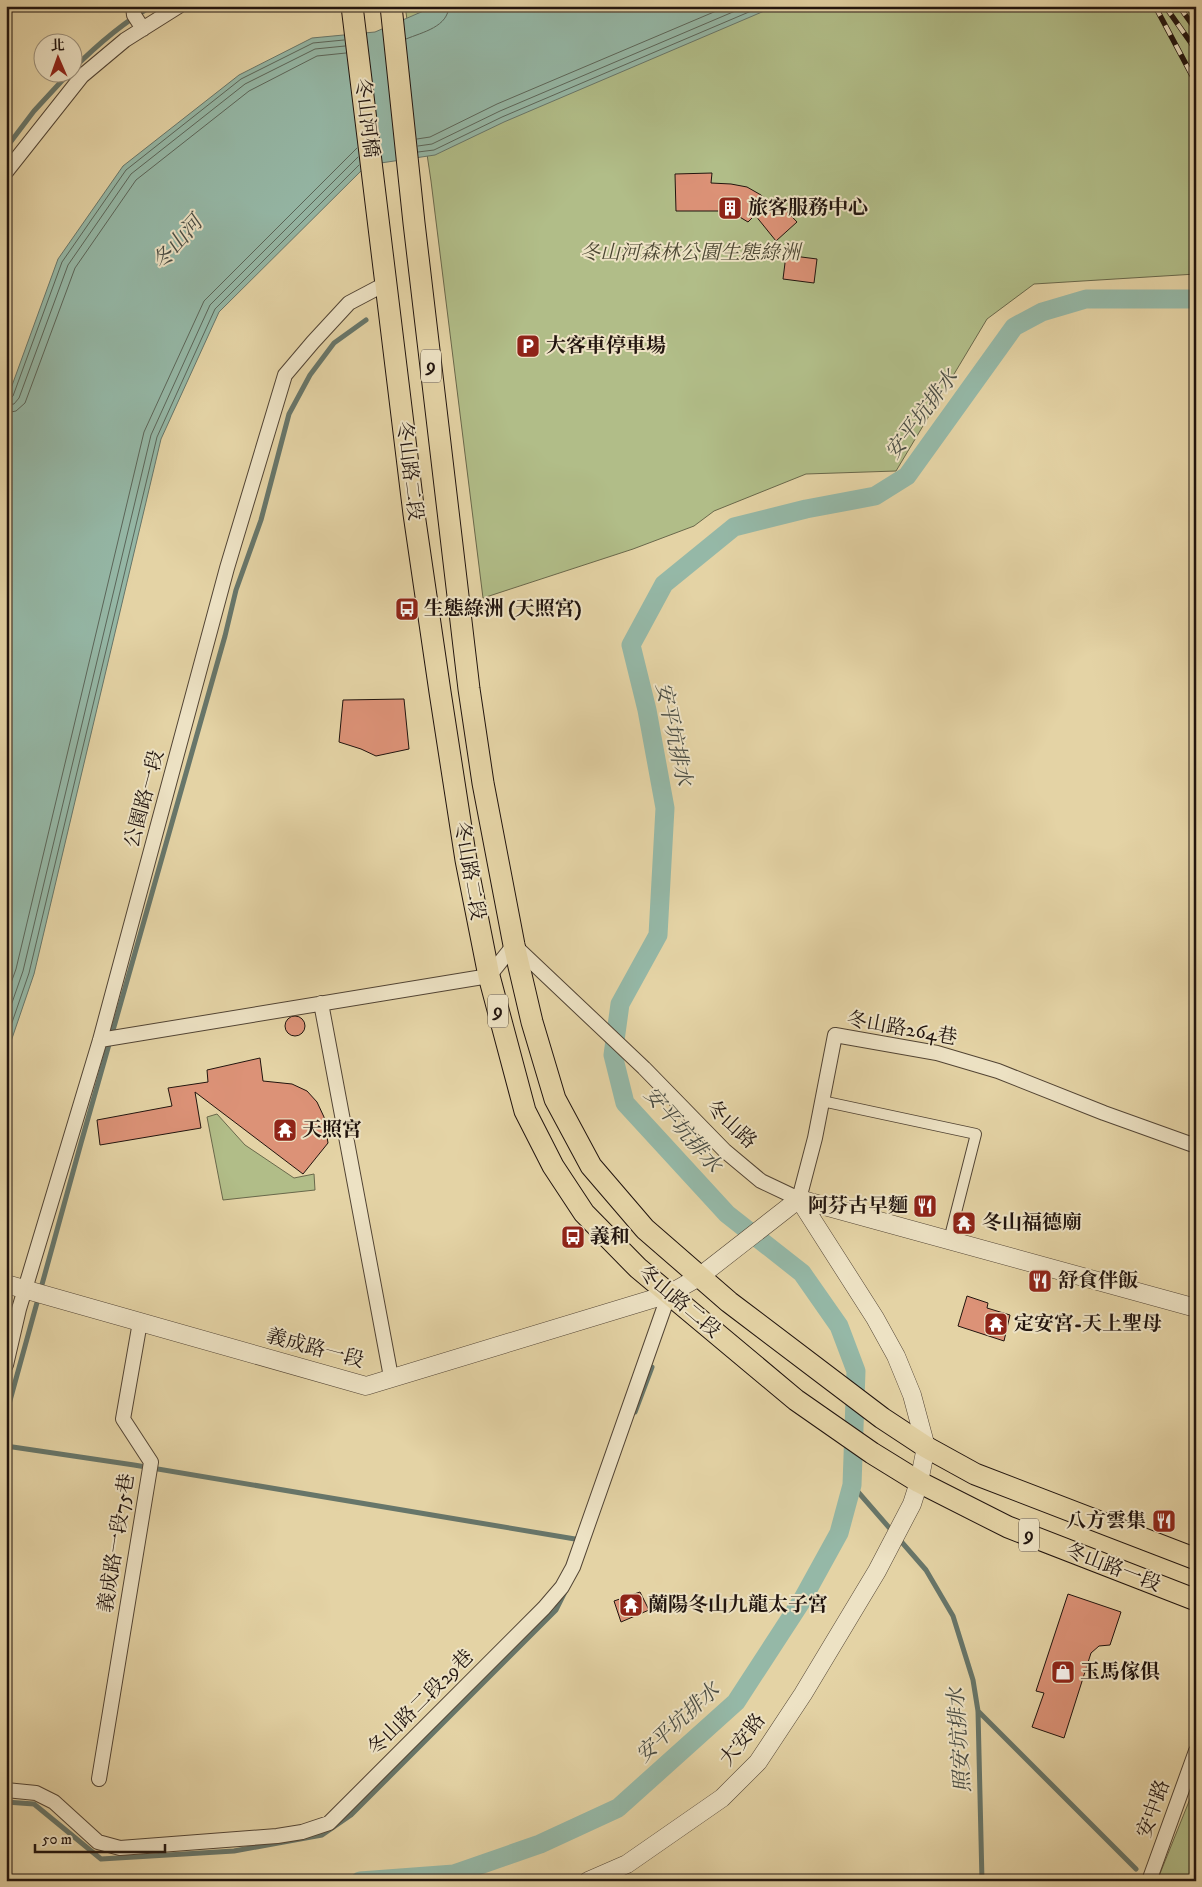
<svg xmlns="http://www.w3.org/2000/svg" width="1202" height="1887" viewBox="0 0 1202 1887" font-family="'IM FELL DW Pica','Noto Serif TC',serif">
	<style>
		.green { fill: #b1bd88; stroke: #69684b }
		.water { fill: #95b8a7; stroke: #67766a }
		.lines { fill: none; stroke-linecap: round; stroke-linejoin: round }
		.shore { stroke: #5b665a; stroke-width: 1 }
		.stream { stroke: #67766a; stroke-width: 5 }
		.canal { stroke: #95b8a7; stroke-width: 19 }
		.building { fill: #dc9277; stroke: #21140e }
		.pedestrian-casing { stroke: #524434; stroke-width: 12 }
		.minor-casing { stroke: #524434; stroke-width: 16 }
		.tertiary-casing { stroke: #524434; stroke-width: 19 }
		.primary-casing { stroke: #21140e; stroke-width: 23 }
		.pedestrian { stroke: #ede2c4; stroke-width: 10 }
		.minor { stroke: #ede2c4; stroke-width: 14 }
		.tertiary { stroke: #ede2c4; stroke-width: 18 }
		.primary { stroke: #e4d3a5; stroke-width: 21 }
		.rail-casing { stroke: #21140e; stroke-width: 5.5 }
		.rail { stroke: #ede2c4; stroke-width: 4; stroke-dasharray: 11; stroke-linecap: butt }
		.labels { text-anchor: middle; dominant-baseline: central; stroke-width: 4; stroke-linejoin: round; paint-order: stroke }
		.shield { fill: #ede2c4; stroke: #5e5245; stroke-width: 1 }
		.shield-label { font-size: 19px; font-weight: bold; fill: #21140e }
		.street-label { font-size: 20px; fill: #21140e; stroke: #ede2c4 }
		.poi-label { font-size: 20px; font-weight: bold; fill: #21140e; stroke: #ede2c4; text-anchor: start }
		.park-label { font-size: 20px; font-style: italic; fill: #4c4733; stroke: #ede2c4 }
		.water-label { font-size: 21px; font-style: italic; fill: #4a4d44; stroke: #ede2c4 }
	</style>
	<rect width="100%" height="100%" fill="#e4d3a5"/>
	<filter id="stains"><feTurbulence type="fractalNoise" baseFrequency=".004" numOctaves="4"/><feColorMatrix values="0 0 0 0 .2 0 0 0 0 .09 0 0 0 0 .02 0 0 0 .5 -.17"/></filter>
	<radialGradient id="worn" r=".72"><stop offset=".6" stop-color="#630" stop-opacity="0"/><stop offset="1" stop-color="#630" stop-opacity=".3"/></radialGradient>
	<path class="green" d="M 405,6 L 1196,6 L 1196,274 L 1034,284 L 987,319 L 896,471 L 806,474 L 714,511 L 694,526 L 633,549 L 483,598 L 431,181 Z
		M 217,1114 L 245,1145 L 294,1178 L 314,1174 L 315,1190 L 223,1200 L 207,1117 Z
		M 1196,1784 L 1196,1881 L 1157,1881 Z"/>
	<path class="water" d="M 435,6 L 776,6 L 504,122 L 435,155 L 367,165 L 219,312 L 161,439 L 34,974 L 6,1056 L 6,402 L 58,259 L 123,166 L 239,75 L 312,38 L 375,32 Z"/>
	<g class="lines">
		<path class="shore" d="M 406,39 C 423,32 448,27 449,6
			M 417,139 L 430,137 L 497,104 L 728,6
			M 418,146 L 432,144 L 500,111 L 747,6
			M 418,152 L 434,150 L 502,117 L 763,6
			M 6,399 L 10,399 L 13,396 L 62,262 L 126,170 L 241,79 L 313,43 L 344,40
			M 6,405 L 14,404 L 19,398 L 68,265 L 131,174 L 245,84 L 315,49 L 345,46
			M 6,413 L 16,411 L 25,403 L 75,268 L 136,180 L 249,91 L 317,56 L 346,53
			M 6,997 L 16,969 L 144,432 L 204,301 L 357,148
			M 6,1020 L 23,971 L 151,435 L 210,305 L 358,157
			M 6,1040 L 29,973 L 157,437 L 215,309 L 359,165"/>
		<path class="stream" d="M 72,70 C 96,46 122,23 152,6
			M 6,148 L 34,111 L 70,72
			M 635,1412 L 652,1367
			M 6,1415 L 81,1143 L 225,636 L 236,590 L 261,520 L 289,414 L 310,375 L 334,343 L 366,320
			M 6,1446 L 134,1465 L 581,1540
			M 852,1485 L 926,1570 L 953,1616 L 973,1680 L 978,1711 L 982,1881
			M 978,1711 L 1136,1869
			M 6,1802 L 34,1804 L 101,1859 L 234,1851 L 322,1835 L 351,1815 L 556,1610 L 565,1592"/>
		<path class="canal" d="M 360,1881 L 454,1874 L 540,1844 L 618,1808 L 736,1702 L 801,1602 L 839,1533 L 852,1485 L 856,1371 L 839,1326 L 802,1273 L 727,1214 L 625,1103 L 613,1055 L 620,1004 L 658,935 L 665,808 L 647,710 L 631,645 L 664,584 L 734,527 L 806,509 L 875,496 L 907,476 L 1014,327 L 1042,312 L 1086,299 L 1196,299"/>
	</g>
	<path class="building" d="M 712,173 L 711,183 L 731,184 L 747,187 L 761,195 L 773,206 L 778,202 L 797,222 L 776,241 L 755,215 L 748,222 L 733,213 L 719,211 L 676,211 L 675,174 Z
		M 786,255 L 817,259 L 814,283 L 783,279 Z
		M 404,699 L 409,749 L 376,756 L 361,749 L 339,742 L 343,700 Z
		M285 1026a10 10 0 1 1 20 0a10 10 0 1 1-20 0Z
		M 260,1058 L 263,1081 L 292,1084 L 307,1091 L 317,1102 L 324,1117 L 328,1143 L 303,1174 L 195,1092 L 201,1128 L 100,1145 L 97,1120 L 172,1106 L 168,1088 L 208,1082 L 207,1070 Z
		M 967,1296 L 988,1303 L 987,1308 L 1010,1315 L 1004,1341 L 958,1326 Z
		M 640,1592 L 649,1610 L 621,1622 L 614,1601 Z
		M 1068,1594 L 1121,1612 L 1110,1645 L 1099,1646 L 1091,1653 L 1064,1738 L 1032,1727 L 1044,1693 L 1036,1691 Z"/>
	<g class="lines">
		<g class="pedestrian-casing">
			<path id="pedestrian" d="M 822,1101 L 976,1134 L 949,1240"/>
		</g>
		<g class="minor-casing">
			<path id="minor" d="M 133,6 L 134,15 L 143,29
				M 6,172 L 82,76 L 125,40 L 179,6
				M 321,1003 L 391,1377
				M 100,1040 L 489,976 L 514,945 L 644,1068 L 725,1151 L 761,1181 L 799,1199 L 815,1138 L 835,1035 L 937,1053 L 998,1071 L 1104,1113 L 1196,1146
				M 6,1365 L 19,1309 L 100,1040 L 227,568 L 285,375 L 313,342 L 349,303 L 385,284
				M 99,1779 L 151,1462 L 123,1419 L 140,1322
				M 6,1790 L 36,1793 L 54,1802 L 98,1842 L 120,1848 L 277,1836 L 302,1832 L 329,1823 L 544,1608 L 562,1587 L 573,1567 L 669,1294
				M 1149,1881 L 1196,1751"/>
		</g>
		<g class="tertiary-casing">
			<path id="tertiary" d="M 799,1199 L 1196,1308
				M 6,1284 L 366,1386 L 669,1294 L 699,1277 L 799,1199
				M 588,1881 L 627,1864 L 722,1798 L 758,1762 L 803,1694 L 877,1571 L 912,1504 L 919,1482 L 926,1447 L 912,1395 L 896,1356 L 875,1318 L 799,1199"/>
		</g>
		<g class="primary-casing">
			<path id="primary" d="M 352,6 L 414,514 L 440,692 L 466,860 L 489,976 L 525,1111 L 553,1166 L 584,1213 L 638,1268 L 796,1400 L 872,1453 L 919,1482 L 1008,1527 L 1196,1600
				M 391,6 L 414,223 L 469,689 L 483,783 L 514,945 L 532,1022 L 555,1099 L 591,1166 L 645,1229 L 729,1302 L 882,1418 L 926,1447 L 975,1474 L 1196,1559"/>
		</g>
		<use href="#pedestrian" class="pedestrian"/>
		<use href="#minor" class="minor"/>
		<use href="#tertiary" class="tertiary"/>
		<use href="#primary" class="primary"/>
		<g class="rail-casing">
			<path id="rail" d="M 1155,6 L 1196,83
				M 1165,6 L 1196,50
				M 1179,6 L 1196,30"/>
		</g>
		<use href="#rail" class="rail"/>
	</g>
	<defs>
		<g id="building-square" transform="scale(1.25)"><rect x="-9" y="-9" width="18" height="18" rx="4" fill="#8f2418" stroke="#ede2c4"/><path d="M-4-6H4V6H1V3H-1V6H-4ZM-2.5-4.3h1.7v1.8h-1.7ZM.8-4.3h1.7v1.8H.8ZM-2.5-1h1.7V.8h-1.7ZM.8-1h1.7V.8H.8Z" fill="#fff"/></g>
		<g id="parking-square" transform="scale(1.25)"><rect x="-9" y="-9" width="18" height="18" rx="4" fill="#8f2418" stroke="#ede2c4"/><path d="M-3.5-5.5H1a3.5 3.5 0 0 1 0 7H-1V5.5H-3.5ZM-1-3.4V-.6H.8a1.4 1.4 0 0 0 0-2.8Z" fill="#fff"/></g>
		<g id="bus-square" transform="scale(1.25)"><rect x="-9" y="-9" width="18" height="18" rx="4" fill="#8f2418" stroke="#ede2c4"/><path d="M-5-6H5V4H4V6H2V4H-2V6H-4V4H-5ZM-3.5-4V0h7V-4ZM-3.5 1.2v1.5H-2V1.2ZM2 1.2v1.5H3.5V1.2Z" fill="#fff"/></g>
		<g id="temple-square" transform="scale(1.25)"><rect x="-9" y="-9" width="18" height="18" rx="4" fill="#8f2418" stroke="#ede2c4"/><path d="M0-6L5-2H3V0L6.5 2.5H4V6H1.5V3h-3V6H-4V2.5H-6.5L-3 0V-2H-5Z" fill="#fff"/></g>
		<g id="restaurant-square" transform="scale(1.25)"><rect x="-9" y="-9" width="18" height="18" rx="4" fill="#8f2418" stroke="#ede2c4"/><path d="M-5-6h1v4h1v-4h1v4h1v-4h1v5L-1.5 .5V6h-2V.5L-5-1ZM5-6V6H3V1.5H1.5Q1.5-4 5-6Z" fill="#fff"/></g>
		<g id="shop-square" transform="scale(1.25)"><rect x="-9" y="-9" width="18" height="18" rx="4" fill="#8f2418" stroke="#ede2c4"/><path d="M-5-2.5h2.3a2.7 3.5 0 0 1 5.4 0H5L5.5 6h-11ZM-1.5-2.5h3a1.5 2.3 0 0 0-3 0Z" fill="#fff"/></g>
	</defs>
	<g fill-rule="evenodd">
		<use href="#building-square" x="730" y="208"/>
		<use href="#parking-square" x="528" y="346"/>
		<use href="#bus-square" x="407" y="609"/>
		<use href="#temple-square" x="285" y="1130"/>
		<use href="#restaurant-square" x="925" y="1206"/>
		<use href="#temple-square" x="964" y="1223"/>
		<use href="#bus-square" x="573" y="1237"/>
		<use href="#restaurant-square" x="1040" y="1281"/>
		<use href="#temple-square" x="996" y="1324"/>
		<use href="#restaurant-square" x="1164" y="1521"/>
		<use href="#temple-square" x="631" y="1605"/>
		<use href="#shop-square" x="1063" y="1672"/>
	</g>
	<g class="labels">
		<g class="shield">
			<rect x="421" y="349.5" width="20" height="33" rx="4"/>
			<rect x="488" y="994.5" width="20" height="33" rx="4"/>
			<rect x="1019" y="1518.5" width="20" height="33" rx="4"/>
		</g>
		<g class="shield-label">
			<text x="431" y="366">9</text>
			<text x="498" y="1011">9</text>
			<text x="1029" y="1535">9</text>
		</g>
		<g class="street-label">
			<text transform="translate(366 118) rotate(83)">冬山河橋</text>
			<text transform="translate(409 471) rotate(83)">冬山路二段</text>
			<text transform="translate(145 799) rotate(-75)">公園路一段</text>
			<text transform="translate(469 871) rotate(80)">冬山路二段</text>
			<text transform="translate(902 1029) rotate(10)">冬山路264巷</text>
			<text transform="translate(731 1125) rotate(43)">冬山路</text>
			<text transform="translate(679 1302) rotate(40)">冬山路二段</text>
			<text transform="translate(315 1349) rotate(15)">義成路一段</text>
			<text transform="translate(117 1543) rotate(-81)">義成路一段75巷</text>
			<text transform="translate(1113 1568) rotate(21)">冬山路一段</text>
			<text transform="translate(421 1703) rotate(-45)">冬山路二段29巷</text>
			<text transform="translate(743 1740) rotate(-52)">大安路</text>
			<text transform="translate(1154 1809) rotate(-70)">安中路</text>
		</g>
		<g class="poi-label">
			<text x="748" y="208">旅客服務中心</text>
			<text x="546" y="346">大客車停車場</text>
			<text x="424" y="609">生態綠洲 (天照宮)</text>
			<text x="302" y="1130">天照宮</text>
			<text x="908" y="1206" text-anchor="end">阿芬古早麵</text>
			<text x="982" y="1223">冬山福德廟</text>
			<text x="590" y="1237">義和</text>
			<text x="1058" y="1281">舒食伴飯</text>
			<text x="1014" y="1324">定安宮-天上聖母</text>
			<text x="1146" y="1521" text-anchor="end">八方雲集</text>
			<text x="648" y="1605">蘭陽冬山九龍太子宮</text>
			<text x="1080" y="1672">玉馬傢俱</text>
		</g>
		<g class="park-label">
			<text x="690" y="253">冬山河森林公園生態綠洲</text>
		</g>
		<g class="water-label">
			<text transform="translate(178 243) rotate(-49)">冬山河</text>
			<text transform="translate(922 415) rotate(-53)">安平坑排水</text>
			<text transform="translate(673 734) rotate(78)">安平坑排水</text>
			<text transform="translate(682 1130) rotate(49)">安平坑排水</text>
			<text transform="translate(678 1723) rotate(-43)">安平坑排水</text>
			<text transform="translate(960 1740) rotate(-94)">照安坑排水</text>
		</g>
	</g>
	<rect width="1202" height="1887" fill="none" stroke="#e4d3a5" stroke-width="25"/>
	<rect x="8" y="8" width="1187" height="1872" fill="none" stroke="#21140e" stroke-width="2.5"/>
	<rect x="12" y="12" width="1177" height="1862" fill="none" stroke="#21140e"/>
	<g transform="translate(58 58) rotate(358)"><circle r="24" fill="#ede2c4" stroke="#9b907b"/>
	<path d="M0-4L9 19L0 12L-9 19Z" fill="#8f2418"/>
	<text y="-8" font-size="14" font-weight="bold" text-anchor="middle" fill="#21140e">北</text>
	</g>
	<path d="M35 1844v8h130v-8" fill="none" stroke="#21140e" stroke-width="2.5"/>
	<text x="42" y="1844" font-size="15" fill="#21140e" stroke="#ede2c4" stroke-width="4" paint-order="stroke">50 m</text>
	<rect width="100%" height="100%" filter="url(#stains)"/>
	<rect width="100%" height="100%" fill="url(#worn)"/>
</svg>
